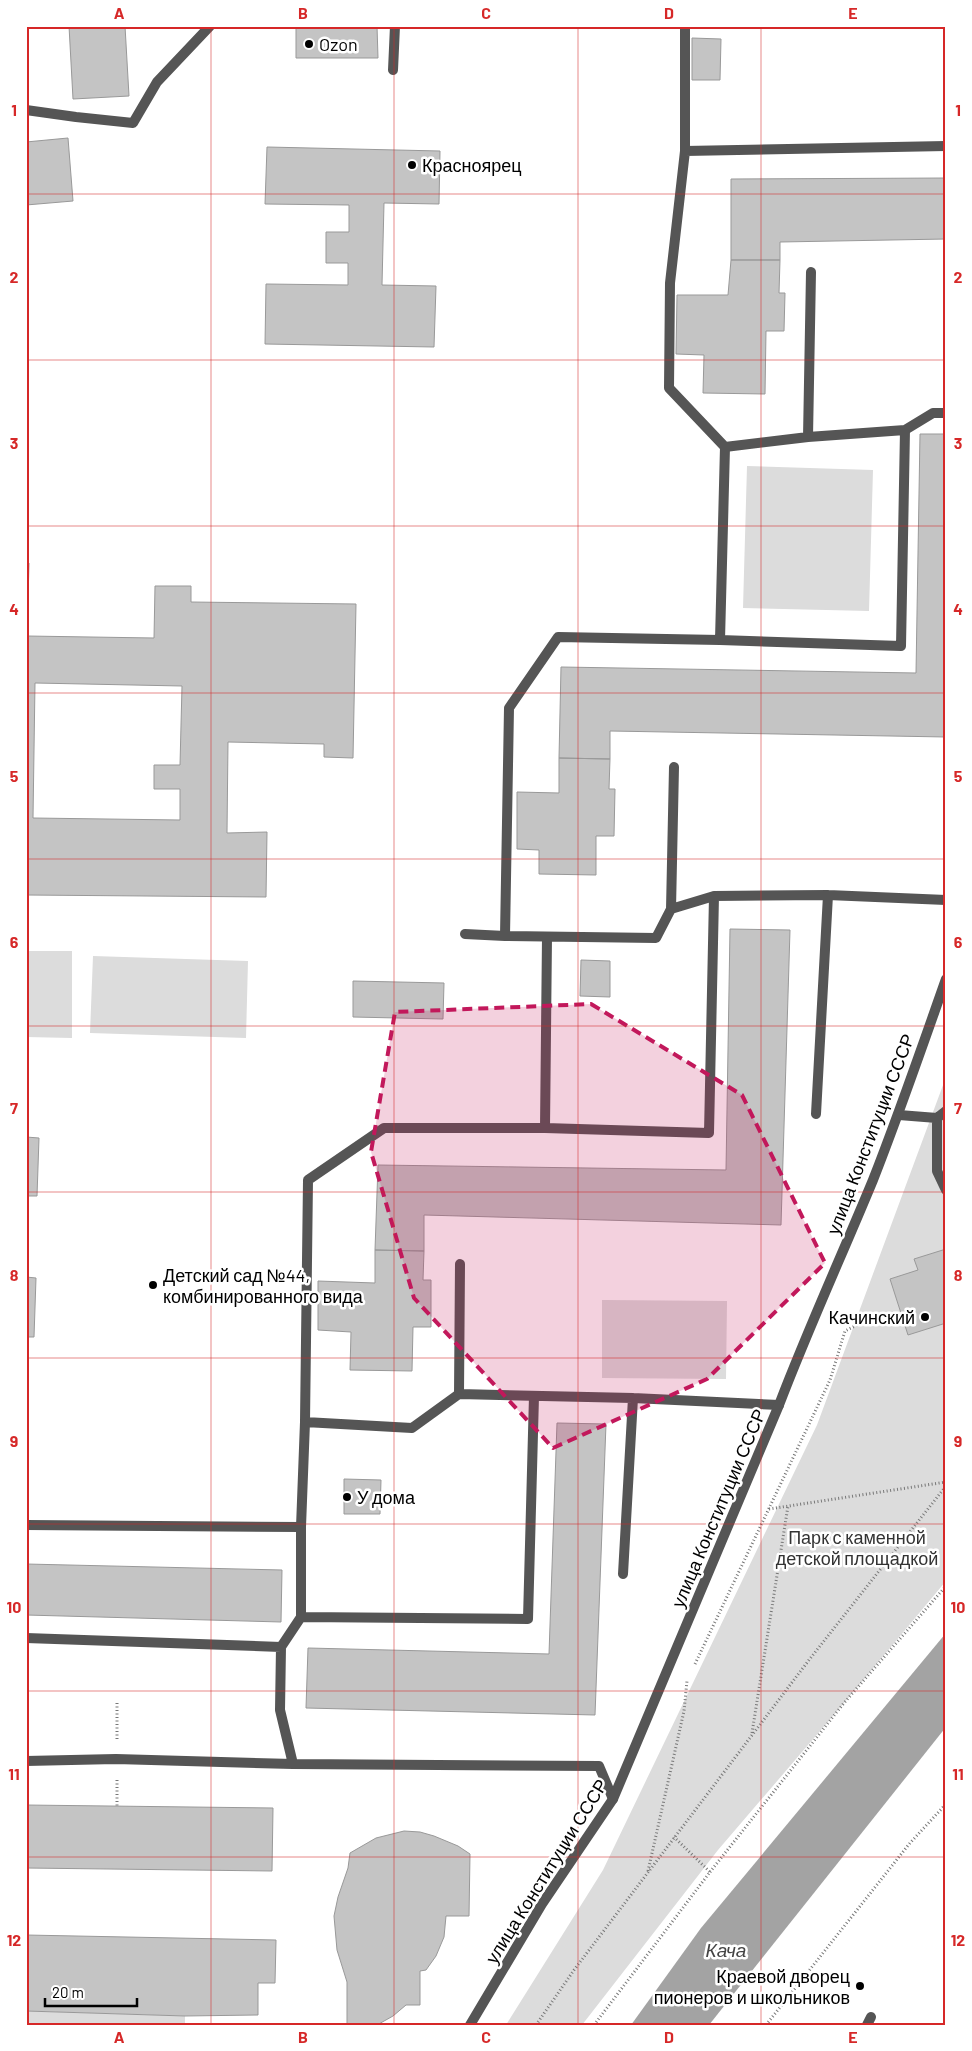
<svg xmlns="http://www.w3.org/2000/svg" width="972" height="2051" viewBox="0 0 972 2051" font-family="Barlow,sans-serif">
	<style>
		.green { fill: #dcdcdc }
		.water { fill: #a3a3a3 }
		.building { fill: #c4c4c4; stroke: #999; fill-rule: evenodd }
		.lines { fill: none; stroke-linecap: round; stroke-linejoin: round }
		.path { stroke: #777; stroke-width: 3; stroke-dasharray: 1 2.5; stroke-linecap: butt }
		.lane { stroke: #555; stroke-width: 10 }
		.street { stroke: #555; stroke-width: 10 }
		.marked { fill: #c2185b; fill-opacity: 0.2; stroke: #c2185b; stroke-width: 4; stroke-dasharray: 10 6; stroke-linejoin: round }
		.grid { fill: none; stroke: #d62828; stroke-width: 1; stroke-opacity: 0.55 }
		.poi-dot { fill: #000; stroke: #fff; stroke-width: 2 }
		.labels { text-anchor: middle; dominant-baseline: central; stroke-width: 5; stroke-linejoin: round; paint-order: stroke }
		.poi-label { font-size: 18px; fill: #000; stroke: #fff; text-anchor: start }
		.street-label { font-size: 18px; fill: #000; stroke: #fff }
		.park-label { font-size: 18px; fill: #333; stroke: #fff }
		.water-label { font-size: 19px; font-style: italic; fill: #444; stroke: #fff }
		.neatline { fill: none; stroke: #d62828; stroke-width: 2 }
		.grid-label { font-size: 16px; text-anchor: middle; font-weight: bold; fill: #d62828 }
	</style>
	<rect width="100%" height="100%" fill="#fff"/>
	<path class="green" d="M 747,466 L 873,470 L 869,611 L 743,608 Z
		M 26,951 L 72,951 L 72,1038 L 26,1037 Z
		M 93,956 L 248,961 L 246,1038 L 90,1033 Z
		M 946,1077 L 946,1581 L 844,1703 L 718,1850 L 582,2025 L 506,2025 L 603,1870 L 817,1425 Z
		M 602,1300 L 727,1301 L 726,1379 L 602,1378 Z
		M 26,2011 L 185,2016 L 185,2025 L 26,2025 Z"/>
	<path class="water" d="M 946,1633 L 946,1727 L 709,2025 L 631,2025 L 701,1928 Z"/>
	<path class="building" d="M 69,26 L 125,26 L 129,96 L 73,99 Z
		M 296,26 L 377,26 L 378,58 L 296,58 Z
		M 692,38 L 721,39 L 720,80 L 692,80 Z
		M 68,138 L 73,201 L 26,205 L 26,142 Z
		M 267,147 L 440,151 L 439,204 L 384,203 L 382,285 L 436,286 L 434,347 L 265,344 L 266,284 L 348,285 L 348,263 L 326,263 L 326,232 L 349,232 L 349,205 L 265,204 Z
		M 946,178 L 946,239 L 780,242 L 780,260 L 731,260 L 731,179 Z
		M 731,260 L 780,260 L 779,293 L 785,293 L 784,331 L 766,331 L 765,394 L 703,393 L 704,355 L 676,354 L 677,295 L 728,295 Z
		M 920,434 L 946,434 L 946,737 L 610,731 L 610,759 L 559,758 L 561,667 L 916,673 Z
		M 26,563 L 29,563 L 27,636 L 154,638 L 155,586 L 191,586 L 191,602 L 356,604 L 353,758 L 324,757 L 324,744 L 228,742 L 227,833 L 267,832 L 266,897 L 26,895 ZM 35,683 L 182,686 L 180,765 L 154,765 L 154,789 L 180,789 L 180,820 L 33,818 Z
		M 559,758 L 610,759 L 609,789 L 615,789 L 614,836 L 596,836 L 596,875 L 539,874 L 539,850 L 517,849 L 517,792 L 559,793 Z
		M 730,929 L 790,930 L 781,1225 L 424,1215 L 424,1251 L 375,1250 L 378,1165 L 726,1170 Z
		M 581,960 L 610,961 L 610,997 L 580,996 Z
		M 353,981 L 444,983 L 443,1019 L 353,1017 Z
		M 26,1137 L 39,1138 L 37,1196 L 26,1196 Z
		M 946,1249 L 946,1323 L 908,1335 L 890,1279 L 918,1270 L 914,1259 Z
		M 375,1250 L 424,1251 L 423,1280 L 431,1280 L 431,1327 L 413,1327 L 412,1371 L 350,1370 L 351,1332 L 318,1330 L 318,1281 L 375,1283 Z
		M 26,1277 L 36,1278 L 34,1337 L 26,1337 Z
		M 557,1423 L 606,1424 L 595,1715 L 306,1708 L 308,1648 L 549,1654 Z
		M 344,1479 L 381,1480 L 380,1514 L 344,1514 Z
		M 26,1564 L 282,1570 L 281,1622 L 26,1615 Z
		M 26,1805 L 273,1808 L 272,1871 L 26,1868 Z
		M 404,1831 L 420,1832 L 434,1836 L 458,1846 L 470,1854 L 469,1916 L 446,1916 L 444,1937 L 436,1956 L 426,1970 L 420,1971 L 420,2005 L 406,2005 L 393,2016 L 377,2025 L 347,2025 L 347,1982 L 337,1950 L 334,1916 L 338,1897 L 348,1868 L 350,1853 L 376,1838 Z
		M 26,1935 L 276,1940 L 275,1983 L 258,1983 L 258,2015 L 185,2016 L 26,2011 Z"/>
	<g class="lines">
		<path class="path" d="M 769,1509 L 946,1482
			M 695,1664 L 830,1380 L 845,1331 L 865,1321 L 893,1313
			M 752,1733 L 788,1506
			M 117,1739 L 117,1702
			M 117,1780 L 117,1807
			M 648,1871 L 684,1711 L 687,1681
			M 710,1872 L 844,1703 L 946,1586
			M 536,2025 L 574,1970 L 809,1660 L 946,1486
			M 594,2025 L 710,1872 L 674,1837
			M 766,2025 L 910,1843 L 946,1804"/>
		<path class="lane" d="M 393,70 L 395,26
			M 26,110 L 76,117 L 133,123 L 157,82 L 210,26
			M 946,146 L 685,151 L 670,283 L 669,388 L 725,447 L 808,437 L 905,430 L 933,413 L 946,413
			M 685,151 L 685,26
			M 808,437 L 811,272
			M 725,447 L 720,640 L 558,637 L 509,708 L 505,936 L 656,938 L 671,909 L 714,896 L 828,895 L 946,900
			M 720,640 L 901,646 L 905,430
			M 714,896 L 709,1133 L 545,1128 L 384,1128 L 308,1180 L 305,1422 L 412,1428 L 459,1394 L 633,1398 L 779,1405
			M 671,909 L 674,767
			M 465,934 L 505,936
			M 816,1114 L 828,895
			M 899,1115 L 937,1118 L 946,1111
			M 937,1118 L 937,1171 L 946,1190
			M 545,1128 L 547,937
			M 459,1394 L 460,1264
			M 26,1525 L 301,1527 L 305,1422
			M 301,1527 L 301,1617 L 528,1619 L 534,1396
			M 623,1574 L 633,1398
			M 301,1617 L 281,1647 L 280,1710 L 293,1764 L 599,1766 L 613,1799
			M 26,1638 L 281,1647
			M 26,1761 L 116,1759 L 293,1764
			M 867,2025 L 871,2017"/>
		<path class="street" d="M 470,2025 L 542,1904 L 613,1799 L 779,1405 C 808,1329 842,1255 873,1180 C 899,1114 922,1047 946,979"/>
	</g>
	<path class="marked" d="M 591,1004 L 742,1095 L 825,1263 L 707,1379 L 553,1448 L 414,1298 L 371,1152 L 395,1012 Z"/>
	<path class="grid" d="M 211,26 L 211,2025M 394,26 L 394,2025M 578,26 L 578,2025M 761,26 L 761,2025M 26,194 L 946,194M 26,360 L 946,360M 26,526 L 946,526M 26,693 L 946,693M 26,859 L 946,859M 26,1026 L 946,1026M 26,1192 L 946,1192M 26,1358 L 946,1358M 26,1524 L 946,1524M 26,1691 L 946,1691M 26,1857 L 946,1857"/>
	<g class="poi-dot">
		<circle cx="309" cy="44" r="5"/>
		<circle cx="412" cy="165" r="5"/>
		<circle cx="153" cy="1285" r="5"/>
		<circle cx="925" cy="1317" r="5"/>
		<circle cx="347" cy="1497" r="5"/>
		<circle cx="860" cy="1986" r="5"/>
	</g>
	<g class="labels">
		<g class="poi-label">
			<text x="319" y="44">Ozon</text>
			<text x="422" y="165">Красноярец</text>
			<text x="163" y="1275">Детский сад №44,<tspan x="163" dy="21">комбинированного вида</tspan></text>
			<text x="915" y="1317" text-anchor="end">Качинский</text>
			<text x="357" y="1497">У дома</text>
			<text x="850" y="1976" text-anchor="end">Краевой дворец<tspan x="850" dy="21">пионеров и школьников</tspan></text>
		</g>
		<g class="street-label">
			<text transform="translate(870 1134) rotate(-69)">улица Конституции СССР</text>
			<text transform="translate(718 1508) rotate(-67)">улица Конституции СССР</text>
			<text transform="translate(546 1871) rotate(-58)">улица Конституции СССР</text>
		</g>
		<g class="park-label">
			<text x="857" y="1537">Парк с каменной<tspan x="857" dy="21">детской площадкой</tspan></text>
		</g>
		<g class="water-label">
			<text x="726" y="1949">Кача</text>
		</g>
	</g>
	<rect width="972" height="2051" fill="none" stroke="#ffffff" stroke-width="55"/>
	<path d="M45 1998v8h92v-8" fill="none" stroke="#000000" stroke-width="2.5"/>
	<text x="52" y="1998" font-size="15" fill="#000000" stroke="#ffffff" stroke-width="4" paint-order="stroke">20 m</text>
	<rect x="28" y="28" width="916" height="1996" class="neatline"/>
	<g class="grid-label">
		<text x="119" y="19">A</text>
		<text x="303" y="19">B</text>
		<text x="486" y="19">C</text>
		<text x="669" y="19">D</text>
		<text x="853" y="19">E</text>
		<text x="14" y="116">1</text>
		<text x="958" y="116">1</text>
		<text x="14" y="283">2</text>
		<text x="958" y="283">2</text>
		<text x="14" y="449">3</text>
		<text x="958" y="449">3</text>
		<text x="14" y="615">4</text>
		<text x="958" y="615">4</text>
		<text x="14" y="782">5</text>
		<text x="958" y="782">5</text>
		<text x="14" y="948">6</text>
		<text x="958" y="948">6</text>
		<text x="14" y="1114">7</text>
		<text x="958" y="1114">7</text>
		<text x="14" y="1281">8</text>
		<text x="958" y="1281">8</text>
		<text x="14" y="1447">9</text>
		<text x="958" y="1447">9</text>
		<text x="14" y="1613">10</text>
		<text x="958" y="1613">10</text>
		<text x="14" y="1780">11</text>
		<text x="958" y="1780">11</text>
		<text x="14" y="1946">12</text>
		<text x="958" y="1946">12</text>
		<text x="119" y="2043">A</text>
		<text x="303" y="2043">B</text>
		<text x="486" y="2043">C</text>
		<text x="669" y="2043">D</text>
		<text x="853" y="2043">E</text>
	</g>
</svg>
